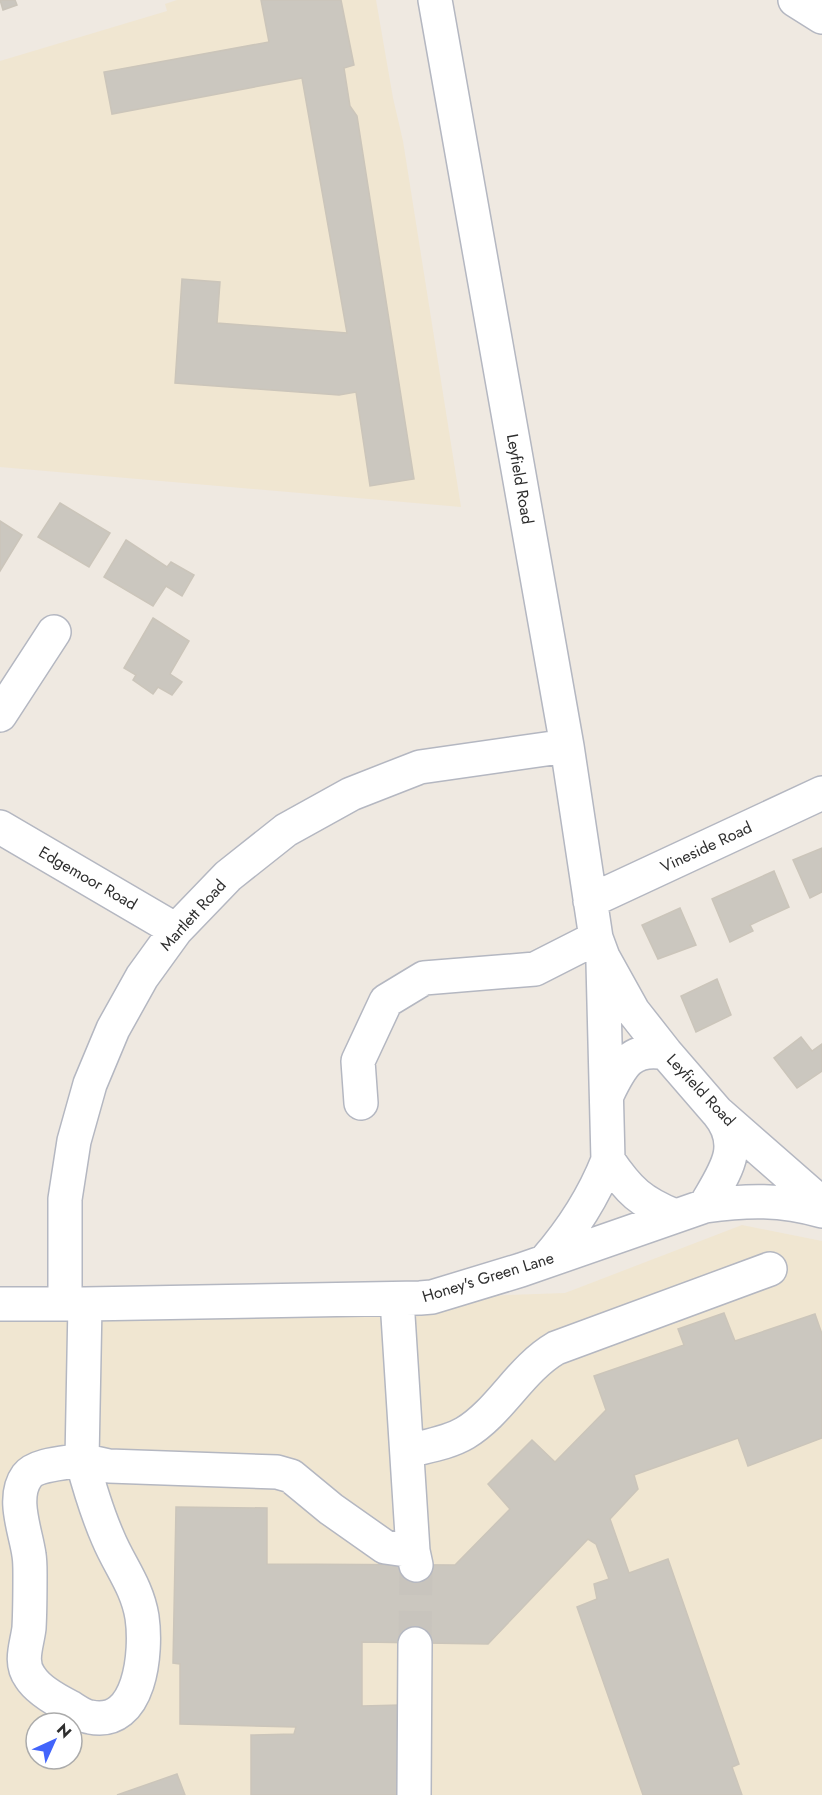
<svg xmlns="http://www.w3.org/2000/svg" width="822" height="1795" viewBox="0 0 822 1795" font-family="Jost,sans-serif">
	<style>
		.education { fill: #f0e6d1; fill-rule: evenodd }
		.building { fill: #cbc7bf; stroke: #cbc5ba; stroke-width: 1.5 }
		.lines { fill: none; stroke-linecap: round; stroke-linejoin: round }
		.minor-tunnel { stroke: #c8c4bd; stroke-width: 33; stroke-dasharray: 33 16; stroke-linecap: butt }
		.minor-casing { stroke: #b4b7c1; stroke-width: 36 }
		.minor { stroke: #fff; stroke-width: 33 }
		.labels { text-anchor: middle; dominant-baseline: central; stroke-width: 4.5; stroke-linejoin: round; paint-order: stroke }
		.street-label { font-size: 16px; fill: #2e2e2e; stroke: #fff }
	</style>
	<rect width="100%" height="100%" fill="#efe9e1"/>
	<path class="education" d="M 177,0 L 376,0 L 393,98 L 403,141 L 461,507 L 0,467 L 0,61 L 167,11 L 165,4 Z
		M 742,1225 L 822,1241 L 822,1795 L 0,1795 L 0,1290 L 420,1298 L 565,1293 ZM 36,1723 L 72,1723 L 72,1759 L 36,1759 Z"/>
	<path class="building" d="M 0,0 L 15,0 L 17,5 L 3,10 Z
		M 261,0 L 341,0 L 354,65 L 344,68 L 350,106 L 357,116 L 414,479 L 370,486 L 356,392 L 339,395 L 175,383 L 182,279 L 220,282 L 217,323 L 347,333 L 302,78 L 112,114 L 104,72 L 269,42 Z
		M 60,503 L 110,533 L 89,567 L 38,537 Z
		M 0,521 L 22,535 L 0,571 Z
		M 126,540 L 167,567 L 171,562 L 194,575 L 182,596 L 166,586 L 153,606 L 104,577 Z
		M 153,618 L 189,641 L 170,674 L 182,682 L 172,695 L 158,687 L 153,694 L 133,680 L 136,675 L 124,668 Z
		M 822,848 L 822,892 L 810,898 L 793,860 Z
		M 774,871 L 789,907 L 750,925 L 753,931 L 730,942 L 712,899 Z
		M 680,908 L 696,945 L 658,959 L 642,925 Z
		M 717,979 L 731,1015 L 696,1032 L 681,996 Z
		M 801,1037 L 812,1051 L 822,1044 L 822,1071 L 797,1088 L 774,1058 Z
		M 724,1313 L 735,1341 L 815,1314 L 822,1334 L 822,1438 L 748,1466 L 738,1438 L 634,1475 L 638,1489 L 610,1519 L 629,1573 L 668,1559 L 739,1764 L 732,1767 L 742,1795 L 643,1795 L 577,1607 L 597,1599 L 594,1584 L 609,1579 L 596,1544 L 588,1539 L 488,1644 L 362,1642 L 362,1706 L 400,1705 L 402,1795 L 251,1795 L 251,1735 L 294,1734 L 296,1727 L 180,1724 L 180,1664 L 173,1663 L 176,1507 L 267,1508 L 267,1564 L 455,1565 L 510,1509 L 488,1484 L 532,1440 L 555,1462 L 606,1410 L 594,1376 L 684,1345 L 678,1329 Z
		M 177,1774 L 185,1795 L 117,1795 Z"/>
	<g class="lines">
		<path class="minor-tunnel" d="M 415,1644 L 416,1565"/>
		<g class="minor-casing">
			<path id="minor" d="M 435,0 L 567,746 L 596,938 L 603,957 L 633,1011 L 666,1053 L 717,1112 L 822,1204
				M 795,0 L 822,17
				M 0,715 L 54,632
				M 0,827 L 176,930
				M 590,901 L 822,793
				M 603,963 L 608,1160 C 629,1191 641,1202 675,1216
				M 608,1093 C 621,1066 631,1046 666,1053
				M 361,1103 L 358,1061 L 386,1001 L 424,978 L 535,969 L 596,938
				M 705,1206 C 723,1174 746,1147 718,1113
				M 546,1260 C 573,1229 593,1198 608,1160
				M 397,1300 L 413,1551 L 416,1565
				M 0,1304 L 85,1304 L 420,1298 L 432,1297 L 521,1270 L 705,1206 C 747,1200 781,1199 822,1211
				M 65,1304 L 65,1199 L 74,1141 L 90,1084 L 113,1029 L 142,977 L 176,930 L 228,876 L 286,830 L 351,794 L 420,767 L 567,746
				M 85,1304 L 82,1460 L 109,1466 L 277,1472 L 291,1476 L 331,1509 L 385,1547 L 413,1551
				M 408,1451 C 427,1446 448,1443 465,1433 C 500,1412 520,1369 556,1348 L 770,1269
				M 82,1460 C 89,1486 97,1513 108,1538 C 119,1565 137,1586 142,1617 C 147,1651 141,1728 90,1717 C 83,1716 75,1710 70,1707 C 56,1700 38,1690 30,1677 C 19,1662 27,1645 29,1628 C 30,1610 30,1592 30,1574 C 30,1568 30,1561 29,1555 C 26,1532 11,1498 27,1476 C 36,1464 67,1463 82,1460 Z
				M 414,1795 L 415,1644"/>
		</g>
		<use href="#minor" class="minor"/>
	</g>
	<g class="labels">
		<g class="street-label">
			<text transform="translate(520 479) rotate(80)">Leyfield Road</text>
			<text transform="translate(706 847) rotate(-25)">Vineside Road</text>
			<text transform="translate(88 878) rotate(30)">Edgemoor Road</text>
			<text transform="translate(193 915) rotate(-48)">Martlett Road</text>
			<text transform="translate(701 1090) rotate(47)">Leyfield Road</text>
			<text transform="translate(488 1277) rotate(-17)">Honey's Green Lane</text>
		</g>
	</g>
	<g transform="translate(54 1741) rotate(45)"><circle r="28" fill="#ffffff" stroke="#ababab" stroke-width="1.5"/>
	<path d="M0-4.5L10 22L0 15L-10 22Z" fill="#4264fb"/>
	<text y="-9" font-size="16" font-weight="bold" text-anchor="middle" fill="#2e2e2e">N</text>
	</g>
</svg>
